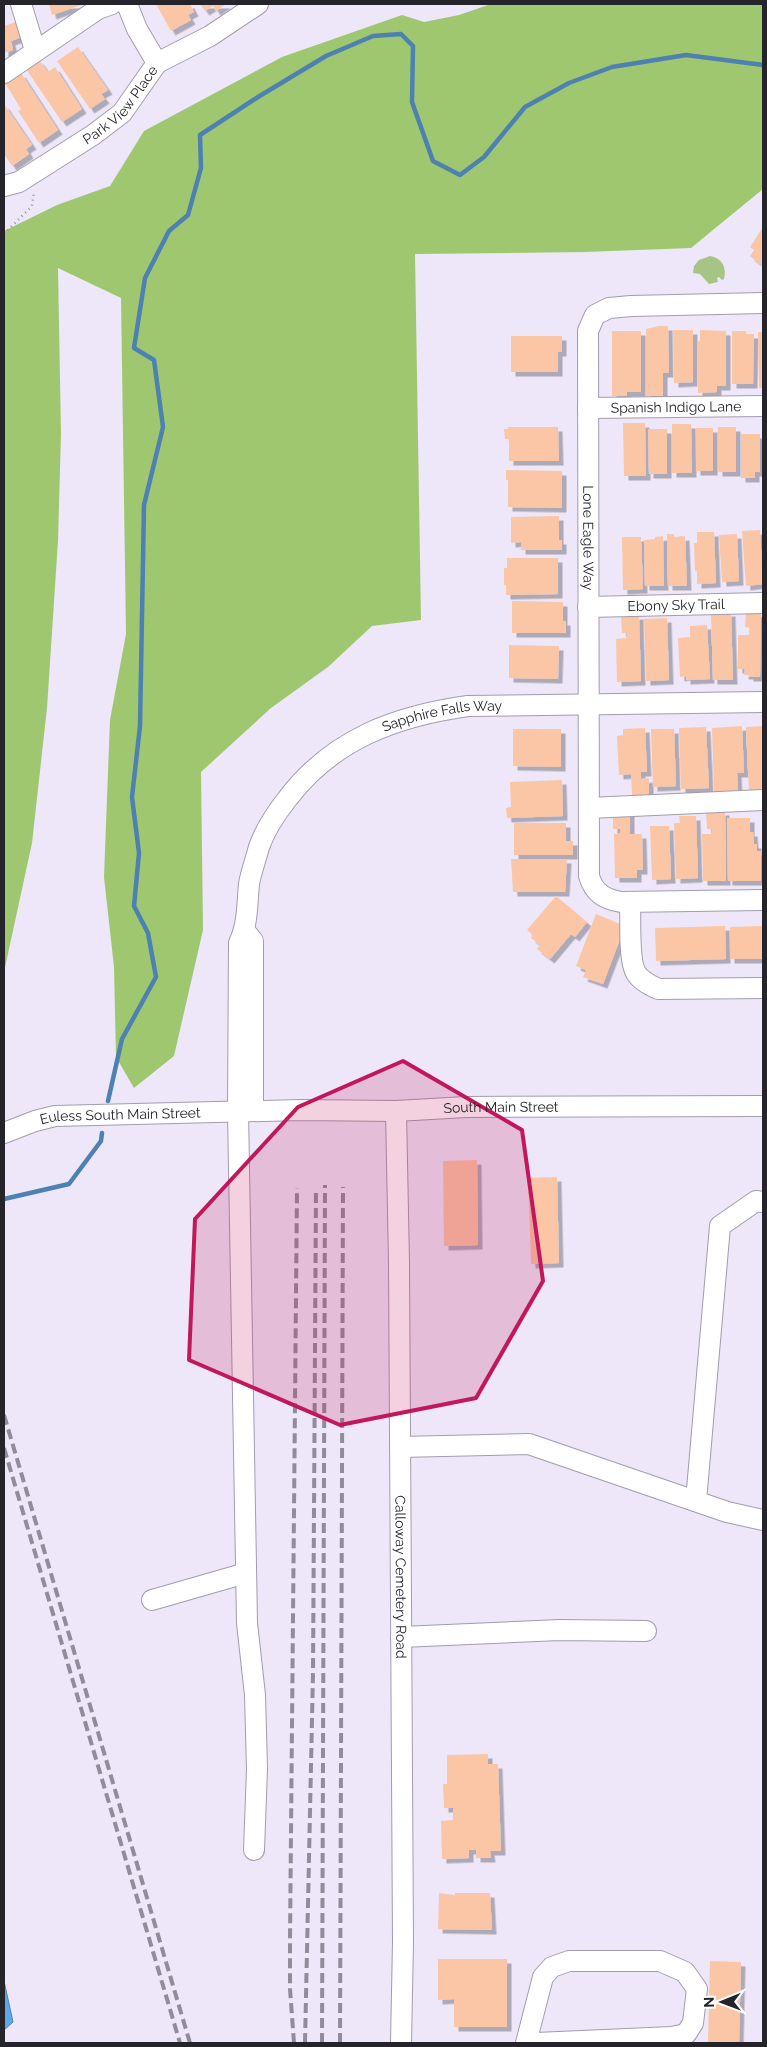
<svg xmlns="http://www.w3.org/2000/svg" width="767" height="2047" viewBox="0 0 767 2047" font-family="Raleway,sans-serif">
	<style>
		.green { fill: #a6c585 }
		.forest { fill: #9fc770 }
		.water { fill: #5ca9ea; stroke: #4c81b1 }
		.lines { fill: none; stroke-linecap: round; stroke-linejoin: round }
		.stream { stroke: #4c81b1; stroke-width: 4.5 }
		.building { fill: #fbc6a6; filter: url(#shadow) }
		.minor-casing { stroke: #a29cad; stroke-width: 22 }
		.path { stroke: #9994a2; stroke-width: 2.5; stroke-dasharray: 1 4; stroke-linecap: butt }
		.minor { stroke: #fff; stroke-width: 20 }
		.rail { stroke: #908c99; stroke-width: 4; stroke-dasharray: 10 5; stroke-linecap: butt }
		.marked { fill: #c2185b; fill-opacity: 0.2; stroke: #c2185b; stroke-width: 4; stroke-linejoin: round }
		.labels { text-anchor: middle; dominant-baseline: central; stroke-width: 4; stroke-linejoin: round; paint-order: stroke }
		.street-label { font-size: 14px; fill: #26242b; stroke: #fff }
	</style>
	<defs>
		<filter id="shadow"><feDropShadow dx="4.5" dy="4.5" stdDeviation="0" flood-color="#0004"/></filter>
	</defs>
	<rect width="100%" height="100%" fill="#ede7f9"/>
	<path class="green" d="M 710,256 C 722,258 727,267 724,279 L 722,280 L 719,277 L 717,278 L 718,282 L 709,284 L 700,274 L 693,273 L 694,266 L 699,260 Z"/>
	<path class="forest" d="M 491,4 L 763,4 L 763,189 L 691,248 L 585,252 L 415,254 L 421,620 L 372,626 L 328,667 L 271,708 L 201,772 L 203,930 L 174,1056 L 134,1088 L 116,1057 L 114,967 L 104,877 L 110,720 L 126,634 L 121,298 L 58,268 L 61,434 L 58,541 L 47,708 L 32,843 L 4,972 L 4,231 L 57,205 L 110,186 L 144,131 L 282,57 L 402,15 L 424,22 L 459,15 Z"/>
	<path class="water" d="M 4,1981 L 13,2022 L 4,2030 Z"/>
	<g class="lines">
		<path class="stream" d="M 108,1101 L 122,1039 L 156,977 L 148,933 L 134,906 L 139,853 L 132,797 L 140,726 L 144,505 L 163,427 L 154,360 L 134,348 L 145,278 L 169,231 L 188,215 L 201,168 L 200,135 L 258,97 L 326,56 L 373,36 L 401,34 L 413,46 L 412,102 L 433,161 L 460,175 L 484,157 L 525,107 L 569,83 L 612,67 L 686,55 L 763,65
			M 4,1199 L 69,1184 L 101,1141 L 102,1133"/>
	</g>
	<path class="building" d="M 49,4 L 84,4 L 52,15 Z
		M 156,4 L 190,4 L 194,12 L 188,15 L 191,20 L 171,31 Z
		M 200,4 L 226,4 L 216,11 L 213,6 L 205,11 Z
		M 19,21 L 24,36 L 11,41 L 13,50 L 4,53 L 4,26 Z
		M 78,47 L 108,90 L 101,94 L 105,99 L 90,109 L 57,61 Z
		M 39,60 L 48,72 L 55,67 L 82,109 L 62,122 L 26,69 Z
		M 21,73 L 58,130 L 39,143 L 18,111 L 21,109 L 5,83 Z
		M 4,104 L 32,145 L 26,149 L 29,154 L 12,166 L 4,154 Z
		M 763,227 L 763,266 L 750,256 L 754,250 L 750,247 Z
		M 659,326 L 668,326 L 669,373 L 663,373 L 663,396 L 646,396 L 646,329 Z
		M 673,330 L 693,330 L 693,382 L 674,383 Z
		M 700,330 L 726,331 L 726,386 L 717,386 L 717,392 L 698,393 L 697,341 L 700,341 Z
		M 612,331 L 641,331 L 641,392 L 627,392 L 627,396 L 612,396 Z
		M 732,331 L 746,331 L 746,334 L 754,334 L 753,384 L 732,384 Z
		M 758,332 L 763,332 L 763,388 L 759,388 Z
		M 511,336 L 562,336 L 562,352 L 558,352 L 558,372 L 511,372 Z
		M 623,423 L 645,423 L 646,476 L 624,476 Z
		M 672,424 L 691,424 L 692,473 L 672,473 Z
		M 508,427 L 558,427 L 559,461 L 509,461 L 509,439 L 505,439 L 504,429 L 508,429 Z
		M 718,427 L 736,427 L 736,472 L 718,472 Z
		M 696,428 L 713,428 L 713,471 L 696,471 Z
		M 648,429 L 667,429 L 667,474 L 649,474 Z
		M 741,434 L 760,434 L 760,472 L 755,472 L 755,478 L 741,478 Z
		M 506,470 L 562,471 L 562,508 L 508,507 L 508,480 L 506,480 Z
		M 559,516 L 559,540 L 562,540 L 562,550 L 521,550 L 521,542 L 511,543 L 511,517 Z
		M 760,530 L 763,584 L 746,586 L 742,531 Z
		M 697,532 L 714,532 L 716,583 L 697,584 L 697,571 L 695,571 L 694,543 L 697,543 Z
		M 667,534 L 674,534 L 674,537 L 685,536 L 687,586 L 668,586 Z
		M 737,534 L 739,581 L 722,582 L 719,535 Z
		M 663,536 L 664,586 L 645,586 L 644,540 L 655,539 L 655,537 Z
		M 622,537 L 641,537 L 643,589 L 623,590 Z
		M 507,558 L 558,558 L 558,594 L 506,595 L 506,585 L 504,585 L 504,568 L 507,568 Z
		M 512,601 L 563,602 L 563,621 L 566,621 L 566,633 L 512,633 Z
		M 731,612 L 733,680 L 713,680 L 711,613 Z
		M 746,612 L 761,613 L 760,677 L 749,677 L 749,675 L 744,675 L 745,669 L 738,669 L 738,635 L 749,635 L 750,628 L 745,627 Z
		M 639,615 L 641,681 L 617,682 L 616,639 L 627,638 L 627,633 L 622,633 L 621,616 Z
		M 667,618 L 669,680 L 646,681 L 644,619 Z
		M 707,625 L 710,679 L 686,680 L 686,676 L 680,677 L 678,638 L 690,637 L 690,626 Z
		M 509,645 L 559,646 L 558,679 L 509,678 Z
		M 742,726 L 744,773 L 737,773 L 738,791 L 714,792 L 712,728 Z
		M 763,726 L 763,791 L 749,791 L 746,727 Z
		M 706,727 L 709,788 L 681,789 L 679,728 Z
		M 645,728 L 647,772 L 641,772 L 641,779 L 649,778 L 649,796 L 632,796 L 631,774 L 619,775 L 617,736 L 623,735 L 623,729 Z
		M 513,729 L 561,729 L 561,767 L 513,766 Z
		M 651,729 L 674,729 L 676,786 L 653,787 Z
		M 562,780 L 563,816 L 507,818 L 506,808 L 511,807 L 510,782 Z
		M 706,811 L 725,811 L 726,881 L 703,881 L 702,834 L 712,834 L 712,829 L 707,829 Z
		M 613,812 L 630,812 L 630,834 L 642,834 L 643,870 L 637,870 L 637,878 L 615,878 L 614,834 L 620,834 L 620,829 L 613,829 Z
		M 679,816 L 696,816 L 698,878 L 676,879 L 674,823 L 680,823 Z
		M 727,818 L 750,818 L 750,832 L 753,832 L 754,844 L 757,844 L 757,851 L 761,851 L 761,881 L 728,881 Z
		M 514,823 L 566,823 L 566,841 L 573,841 L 573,855 L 514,855 Z
		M 650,826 L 669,826 L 671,879 L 652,880 Z
		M 511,859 L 567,859 L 565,892 L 513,892 Z
		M 556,896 L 587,922 L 575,937 L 571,934 L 550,959 L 537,949 L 540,945 L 531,938 L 533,935 L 527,930 Z
		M 596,914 L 625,926 L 603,984 L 583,977 L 586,970 L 576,966 Z
		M 725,926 L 726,959 L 656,961 L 655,928 Z
		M 763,926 L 763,959 L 730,959 L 730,927 Z
		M 477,1160 L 478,1245 L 444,1246 L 443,1161 Z
		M 557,1177 L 559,1263 L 531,1264 L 528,1178 Z
		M 488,1754 L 488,1764 L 498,1764 L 501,1851 L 490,1851 L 491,1858 L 476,1858 L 476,1850 L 469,1850 L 469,1858 L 442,1859 L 441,1821 L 453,1820 L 453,1808 L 444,1808 L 443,1784 L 447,1784 L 447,1755 Z
		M 439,1893 L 455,1895 L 455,1893 L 490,1893 L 492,1930 L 438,1929 Z
		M 438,1959 L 507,1959 L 507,2027 L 454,2027 L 454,1999 L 438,2000 Z
		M 710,1961 L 741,1962 L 739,2043 L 708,2043 Z"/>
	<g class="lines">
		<g class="minor-casing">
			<g id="minor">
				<path d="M 21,4 L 35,50"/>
				<path d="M 127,4 L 137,29 L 157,63"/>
				<path d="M 4,73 L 98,9 L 112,4"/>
				<path id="s1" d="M 4,186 L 19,182 L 93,135 L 122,113 L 157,63 L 210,36 L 258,4"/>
				<path id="s2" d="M 763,303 L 631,306 L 609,308 L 595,315 L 588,331 L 589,876 C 594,893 604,899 621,902 L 763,900"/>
				<path id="s3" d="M 588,408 L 763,406"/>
				<path id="s4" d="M 588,607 L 763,603"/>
				<path d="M 589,808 L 763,800"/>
				<path d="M 630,902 C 631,918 628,960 636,973 C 641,981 650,985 658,989 L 763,988"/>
				<path d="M 245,931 L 253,941 L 253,1111"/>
				<path id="s5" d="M 396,1111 L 399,1263 L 403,1942 L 401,2043"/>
				<path id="s6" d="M 4,1133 L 35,1121 L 55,1116 L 301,1110 L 396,1111 L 466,1107 L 763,1106"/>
				<path d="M 400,1447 L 529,1444 L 727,1512 L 763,1520"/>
				<path d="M 696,1501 L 720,1226 L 756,1201 L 763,1202"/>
				<path d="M 152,1600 L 246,1573"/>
				<path d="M 401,1637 L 560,1630 L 646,1631"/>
				<path id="s7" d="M 254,1850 L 257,1769 L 255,1695 L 247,1623 L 238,1111 L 239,943 C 248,924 247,904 249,884 C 251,872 256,859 259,847 C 265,830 276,813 288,798 C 333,739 396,716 468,706 L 763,702"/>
				<path d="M 526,2043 L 543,1977 L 552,1967 L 569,1961 L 660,1961 L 685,1972 L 697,1989 L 693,2023 L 686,2034 L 672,2037 L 536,2043"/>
			</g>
		</g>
		<path class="path" d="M 4,234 L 32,206 L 34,192"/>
		<use href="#minor" class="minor"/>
		<path class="rail" d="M 4,1415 L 190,2043
			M 4,1448 L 180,2043
			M 294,2043 L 290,1989 L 290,1940 L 297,1188
			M 305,2043 L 313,1673 L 316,1188
			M 322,2043 L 325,1185
			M 340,2043 L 343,1187"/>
	</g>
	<path class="marked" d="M 403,1061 L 522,1130 L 543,1281 L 476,1398 L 340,1425 L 189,1360 L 195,1219 L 298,1107 Z"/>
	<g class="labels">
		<g class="street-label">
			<text stroke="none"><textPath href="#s1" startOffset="144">Park View Place</textPath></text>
			<text stroke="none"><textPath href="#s3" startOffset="88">Spanish Indigo Lane</textPath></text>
			<text stroke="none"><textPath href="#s2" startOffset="394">Lone Eagle Way</textPath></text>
			<text stroke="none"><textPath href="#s4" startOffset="88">Ebony Sky Trail</textPath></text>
			<text stroke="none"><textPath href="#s7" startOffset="1244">Sapphire Falls Way</textPath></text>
			<text stroke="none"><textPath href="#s6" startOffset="500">South Main Street</textPath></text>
			<text stroke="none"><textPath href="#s6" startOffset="119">Euless South Main Street</textPath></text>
			<text stroke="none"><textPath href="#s5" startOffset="466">Calloway Cemetery Road</textPath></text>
		</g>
	</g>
	<rect width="767" height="2047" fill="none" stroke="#26242b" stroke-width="10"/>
	<g transform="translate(722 2002) rotate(269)" stroke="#ffffff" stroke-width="4" paint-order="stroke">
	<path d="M0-4L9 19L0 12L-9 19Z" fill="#26242b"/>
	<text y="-8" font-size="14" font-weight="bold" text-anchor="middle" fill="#26242b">N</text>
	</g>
</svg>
